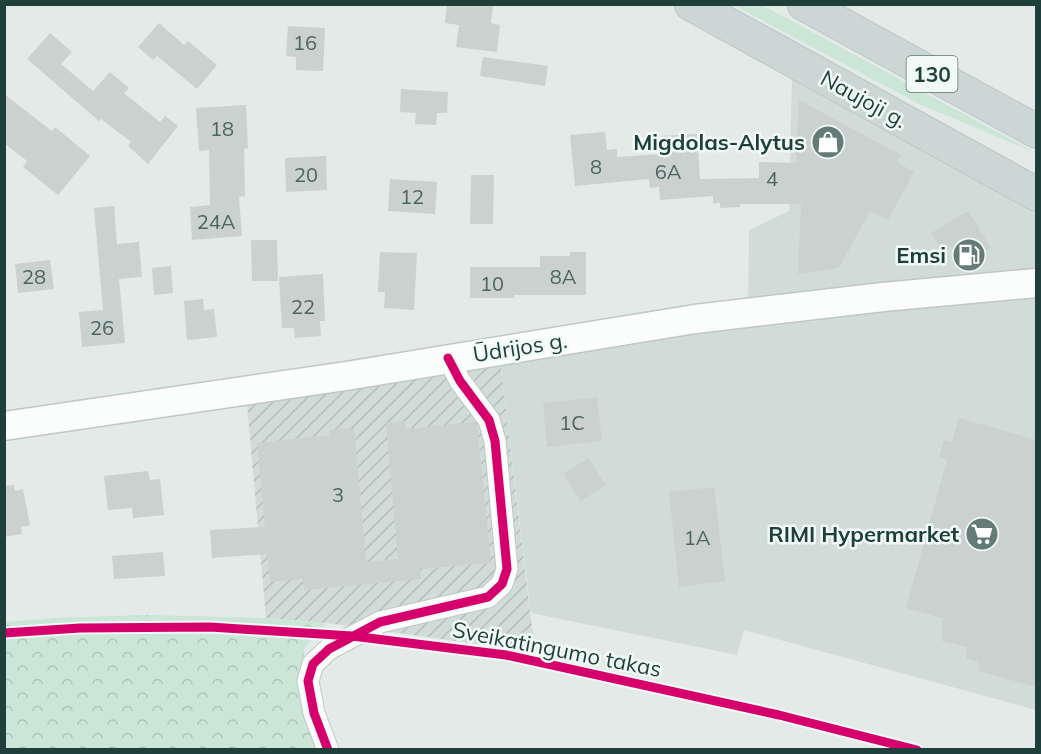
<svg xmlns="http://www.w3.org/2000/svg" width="1041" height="754" viewBox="0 0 1041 754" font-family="Mulish,sans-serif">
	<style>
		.built { fill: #d1dcd8 }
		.industrial { fill: url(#industrial-furrows) }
		.grass { fill: #cbe5d6 }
		.forest { fill: url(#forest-crowns) }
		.building { fill: #cad1cf }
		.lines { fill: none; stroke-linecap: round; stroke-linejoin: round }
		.street-casing { stroke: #c1c7c5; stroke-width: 23 }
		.secondary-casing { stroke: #bfc8c5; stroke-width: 31 }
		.primary-casing { stroke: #bcc6c5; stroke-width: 35 }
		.street { stroke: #fbfcfc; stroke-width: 21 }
		.secondary { stroke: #fbfcfc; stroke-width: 28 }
		.primary { stroke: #ccd6d4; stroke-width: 33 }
		.cycleway-casing { stroke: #f1f9f6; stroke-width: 13 }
		.cycleway { stroke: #d6006c; stroke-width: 9 }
		.labels { text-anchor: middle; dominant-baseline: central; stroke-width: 5; stroke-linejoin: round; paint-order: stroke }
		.number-label { font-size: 20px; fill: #4b6461 }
		.shield { fill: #f1f9f6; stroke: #5e7773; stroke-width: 1.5 }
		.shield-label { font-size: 21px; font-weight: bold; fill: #1f3f3b }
		.street-label { font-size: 22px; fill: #1f3f3b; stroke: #f1f9f6 }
		.poi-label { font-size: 22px; font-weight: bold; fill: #1f3f3b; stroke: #f1f9f6; text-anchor: end }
	</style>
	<defs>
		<pattern id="industrial-furrows" width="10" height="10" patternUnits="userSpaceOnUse" patternTransform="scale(1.5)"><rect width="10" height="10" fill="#d1dcd8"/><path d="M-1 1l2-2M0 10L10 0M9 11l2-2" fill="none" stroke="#b3beba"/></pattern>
		<pattern id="forest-crowns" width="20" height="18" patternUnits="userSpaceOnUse" patternTransform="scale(1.5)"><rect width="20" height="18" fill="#cbe5d6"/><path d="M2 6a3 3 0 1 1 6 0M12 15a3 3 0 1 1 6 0" fill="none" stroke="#aec6b9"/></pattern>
	</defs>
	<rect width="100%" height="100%" fill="#e4eae8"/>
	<path class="built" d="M 792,75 L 1036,211 L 1036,269 L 789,296 L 748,298 L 749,230 L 789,211 Z
		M 1036,295 L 1036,710 L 744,630 L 737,655 L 531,613 L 500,361 L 746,323 Z"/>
	<path class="industrial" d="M 500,361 L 535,652 L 327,623 L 266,618 L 247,404 Z"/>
	<path class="grass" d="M 734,5 L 762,5 L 1036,153 L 919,104 Z"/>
	<path class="forest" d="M 144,615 L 266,618 L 327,623 L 305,647 L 300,678 L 319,749 L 5,750 L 5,622 L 53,618 Z"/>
	<path class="building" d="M 447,4 L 493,4 L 491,23 L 500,25 L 497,52 L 456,47 L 459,25 L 445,23 Z
		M 159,23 L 184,45 L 188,41 L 217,65 L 197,89 L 157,56 L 153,60 L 138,47 Z
		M 288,26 L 325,28 L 323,71 L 296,70 L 296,57 L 286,56 Z
		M 50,33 L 72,52 L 61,64 L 93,91 L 110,72 L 129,88 L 124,93 L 160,122 L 165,116 L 178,126 L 148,164 L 128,146 L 131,142 L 101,119 L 99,121 L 27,59 Z
		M 483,57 L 548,66 L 545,86 L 480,76 Z
		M 401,89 L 448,92 L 447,113 L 437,113 L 436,125 L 415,124 L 416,113 L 400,112 Z
		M 4,94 L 52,131 L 55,127 L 90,156 L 58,195 L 23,167 L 27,161 L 4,143 Z
		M 799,100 L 901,155 L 897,162 L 914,172 L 888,220 L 870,211 L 839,268 L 798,274 L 801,204 L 740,204 L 740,207 L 720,208 L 720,203 L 713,203 L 713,196 L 660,200 L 659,187 L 650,188 L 649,179 L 575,186 L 570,135 L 605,132 L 607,150 L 617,149 L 617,157 L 663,154 L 661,136 L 697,134 L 700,179 L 759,178 L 759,162 L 796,163 Z
		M 246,105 L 248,148 L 244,149 L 245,196 L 239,197 L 242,236 L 192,240 L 190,207 L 210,205 L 209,150 L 199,151 L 196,108 Z
		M 326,156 L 327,190 L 286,192 L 285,158 Z
		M 471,175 L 494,175 L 493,224 L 470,224 Z
		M 390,179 L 437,182 L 435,214 L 388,211 Z
		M 114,206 L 117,244 L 139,242 L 142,277 L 119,279 L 125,343 L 82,347 L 79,312 L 103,310 L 94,208 Z
		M 968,211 L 991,248 L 963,265 L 952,247 L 943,253 L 931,233 Z
		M 251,240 L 277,240 L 278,281 L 252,281 Z
		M 380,252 L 417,253 L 414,310 L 384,308 L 385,292 L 378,292 Z
		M 570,252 L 586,252 L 586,295 L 514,295 L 514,298 L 470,298 L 470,267 L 540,267 L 540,256 L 570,256 Z
		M 50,260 L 54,289 L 18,293 L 15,264 Z
		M 171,266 L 173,293 L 154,295 L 152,268 Z
		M 323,274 L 325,321 L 320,321 L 321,336 L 295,338 L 294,328 L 282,328 L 279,277 Z
		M 203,299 L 204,310 L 214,309 L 217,337 L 187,340 L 184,301 Z
		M 597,397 L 602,441 L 547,447 L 543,403 Z
		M 959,418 L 1036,440 L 1036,687 L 979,671 L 978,662 L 966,659 L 967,647 L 942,641 L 942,618 L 906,608 L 947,460 L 939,457 L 944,440 L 952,442 Z
		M 405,421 L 406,429 L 474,422 L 477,426 L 491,563 L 420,569 L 421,579 L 304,590 L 303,579 L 270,582 L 267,554 L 212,558 L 210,530 L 265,527 L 257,443 L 330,435 L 329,430 L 354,428 L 366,562 L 398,559 L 386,423 Z
		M 588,458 L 606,485 L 581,501 L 563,474 Z
		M 148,471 L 150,480 L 160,479 L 164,515 L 133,518 L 132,508 L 108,510 L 104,476 Z
		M 14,485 L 15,491 L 23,489 L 30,525 L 21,527 L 22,534 L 4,537 L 4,486 Z
		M 714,487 L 725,581 L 679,587 L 669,492 Z
		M 163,552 L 165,576 L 114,579 L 112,556 Z"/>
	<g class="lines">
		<g class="street-casing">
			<path id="street" d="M 328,750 L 314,713 L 308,681 L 313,664 L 329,649 L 380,622 L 488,597 L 502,584 L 507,569 L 495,441 L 489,420 L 460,381 L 448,358"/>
		</g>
		<g class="secondary-casing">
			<path id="secondary" d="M 4,426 L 346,376 L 695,319 L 883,297 L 1036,283"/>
		</g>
		<g class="primary-casing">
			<path id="primary" d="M 691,4 L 1036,194
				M 804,4 L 1036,131"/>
		</g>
		<use href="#street" class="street"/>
		<use href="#secondary" class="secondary"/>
		<use href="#primary" class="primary"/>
		<g class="cycleway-casing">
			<path id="cycleway" d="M 4,633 L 80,628 L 210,627 L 352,636 L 506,655 L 779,715 L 917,750
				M 328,750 L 314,713 L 308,681 L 313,664 L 329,649 L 380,622 L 488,597 L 502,584 L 507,569 L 495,441 L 489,420 L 460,381 L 448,358"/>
		</g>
		<use href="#cycleway" class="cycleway"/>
	</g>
	<defs>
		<g id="shop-disc" transform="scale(1.725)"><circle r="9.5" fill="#647b78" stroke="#f1f9f6"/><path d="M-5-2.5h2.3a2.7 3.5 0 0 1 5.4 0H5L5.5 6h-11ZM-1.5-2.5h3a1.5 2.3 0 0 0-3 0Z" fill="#fff"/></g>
		<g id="fuel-disc" transform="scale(1.725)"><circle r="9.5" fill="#647b78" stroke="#f1f9f6"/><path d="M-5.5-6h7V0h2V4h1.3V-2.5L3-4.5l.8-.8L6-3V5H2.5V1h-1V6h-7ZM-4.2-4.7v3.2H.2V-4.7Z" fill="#fff"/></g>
		<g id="supermarket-disc" transform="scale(1.725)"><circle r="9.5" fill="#647b78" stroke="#f1f9f6"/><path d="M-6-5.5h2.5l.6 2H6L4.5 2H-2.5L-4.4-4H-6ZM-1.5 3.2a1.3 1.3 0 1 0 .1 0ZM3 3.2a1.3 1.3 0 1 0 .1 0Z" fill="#fff"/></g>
	</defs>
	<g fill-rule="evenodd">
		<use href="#shop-disc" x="828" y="142"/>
		<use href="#fuel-disc" x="969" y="255"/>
		<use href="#supermarket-disc" x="982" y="534"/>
	</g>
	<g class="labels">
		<g class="number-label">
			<text x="305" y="42">16</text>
			<text x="222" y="128">18</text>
			<text x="596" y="166">8</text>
			<text x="668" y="171">6A</text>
			<text x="306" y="174">20</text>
			<text x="772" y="178">4</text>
			<text x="412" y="196">12</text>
			<text x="216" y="221">24A</text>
			<text x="34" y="276">28</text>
			<text x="563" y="276">8A</text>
			<text x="492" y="283">10</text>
			<text x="303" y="306">22</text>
			<text x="102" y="327">26</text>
			<text x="572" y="422">1C</text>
			<text x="338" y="494">3</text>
			<text x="697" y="537">1A</text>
		</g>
		<rect class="shield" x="906.5" y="56" width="51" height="36" rx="4.5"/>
		<g class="shield-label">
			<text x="932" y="74">130</text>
		</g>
		<g class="street-label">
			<text transform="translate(864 99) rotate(29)">Naujoji g.</text>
			<text transform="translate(520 347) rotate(-9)">Ūdrijos g.</text>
			<text transform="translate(557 649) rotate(11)">Sveikatingumo takas</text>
		</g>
		<g class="poi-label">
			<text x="805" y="142">Migdolas-Alytus</text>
			<text x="946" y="255">Emsi</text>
			<text x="959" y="534">RIMI Hypermarket</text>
		</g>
	</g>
	<rect width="1041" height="754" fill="none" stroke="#1f3f3b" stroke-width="12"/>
</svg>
